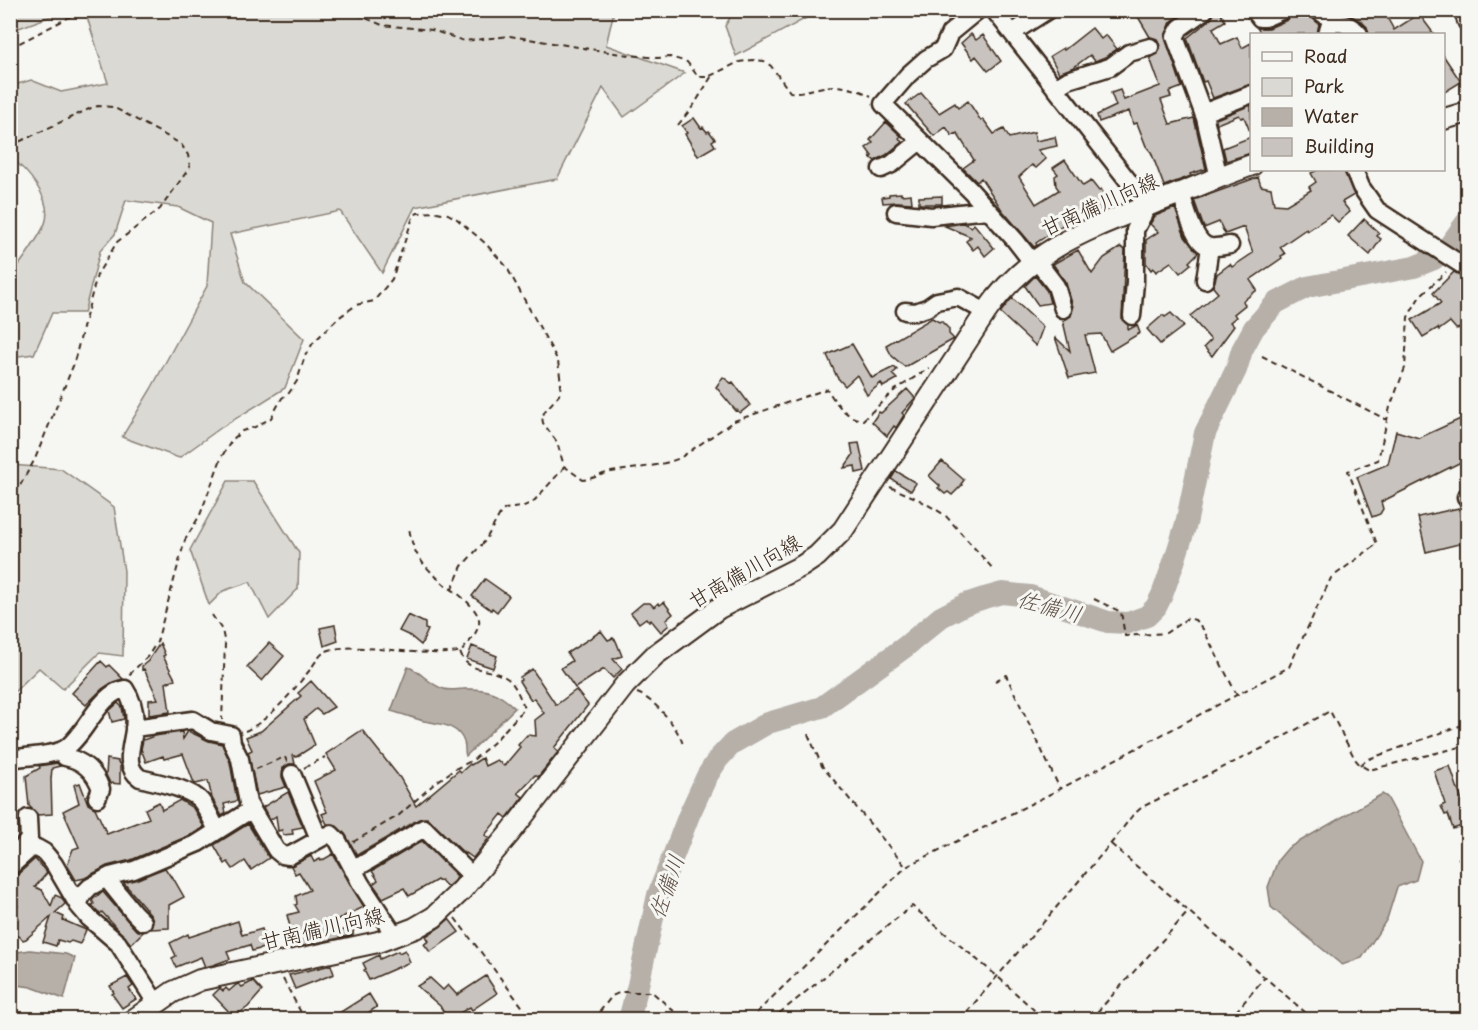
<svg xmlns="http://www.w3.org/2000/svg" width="1478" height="1030" viewBox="0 0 1478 1030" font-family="'Playpen Sans','Klee One',sans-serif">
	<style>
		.green { fill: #dad9d3; stroke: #8a8278; stroke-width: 1.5 }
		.water { fill: #b6b0a9; stroke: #857a71; stroke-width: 1.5 }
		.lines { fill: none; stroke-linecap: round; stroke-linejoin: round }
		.river { stroke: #b6b0a9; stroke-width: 22 }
		.building { fill: #c8c3be; stroke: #3b2a1e; stroke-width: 1.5 }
		.minor-casing { stroke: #3b2a1e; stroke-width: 21 }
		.major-casing { stroke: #3b2a1e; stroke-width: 24 }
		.path { stroke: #3b2a1e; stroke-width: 2; stroke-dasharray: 6 4.5; stroke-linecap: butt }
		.minor { stroke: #f6f6f2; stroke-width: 16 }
		.major { stroke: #f6f6f2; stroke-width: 20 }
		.labels { text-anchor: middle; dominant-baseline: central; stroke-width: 6; stroke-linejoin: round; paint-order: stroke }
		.street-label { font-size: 21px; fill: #3b2a1e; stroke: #f6f6f2 }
		.water-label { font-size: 22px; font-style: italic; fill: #605248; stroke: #f6f6f2 }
	</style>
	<rect width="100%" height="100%" fill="#f6f6f2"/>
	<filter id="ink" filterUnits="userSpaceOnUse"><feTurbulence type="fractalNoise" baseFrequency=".0167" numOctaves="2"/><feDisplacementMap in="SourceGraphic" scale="12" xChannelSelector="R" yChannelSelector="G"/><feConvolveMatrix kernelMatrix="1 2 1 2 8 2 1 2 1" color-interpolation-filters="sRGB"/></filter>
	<g filter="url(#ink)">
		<path class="green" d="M 11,10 L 65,10 L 65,11 L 11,31 Z
			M 85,11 L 614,11 L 606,45 L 685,73 L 624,117 L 603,88 L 557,179 L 415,207 L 382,273 L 340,211 L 230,234 L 245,282 L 304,339 L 285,388 L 222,427 L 179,458 L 122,437 L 151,389 L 207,286 L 211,223 L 178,207 L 126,200 L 115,234 L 100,251 L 84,313 L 52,313 L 34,354 L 11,357 L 11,275 C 19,266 44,231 46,220 C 51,197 27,170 11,158 L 11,86 L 31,80 L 61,92 L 108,83 Z
			M 734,11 L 802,11 L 810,16 L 736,56 L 725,26 Z
			M 11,465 L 61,469 L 114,507 L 124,571 L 123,656 L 99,653 L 63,689 L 39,668 L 11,695 Z
			M 228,481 L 253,481 L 299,553 L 298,589 L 269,619 L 250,582 L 223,591 L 209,605 L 190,550 Z"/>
		<path class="water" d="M 408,667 C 421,671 429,685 444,689 C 450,691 458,689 463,689 C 487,688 498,692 515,708 L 466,756 C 464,751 466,747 464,742 C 458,724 438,724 424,721 C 413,718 402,714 391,711 Z
			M 1382,794 L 1387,797 L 1421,861 L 1416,880 L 1397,887 L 1387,919 L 1362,958 L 1342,965 L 1271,907 L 1268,887 L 1278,860 L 1288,848 Z
			M 30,950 L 66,954 L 75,958 L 64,999 L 31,987 L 11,984 L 11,953 Z"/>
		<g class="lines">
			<path class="river" d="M 629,1020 L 638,985 L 658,895 L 689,815 L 707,776 L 718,759 L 733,743 L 768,723 L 822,707 L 905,647 L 941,617 L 966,604 L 984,598 L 1002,593 L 1030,596 L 1108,622 L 1128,623 L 1147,616 L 1156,607 L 1162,595 L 1174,562 L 1186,524 L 1205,433 L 1236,370 L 1242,350 L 1254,328 L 1276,303 L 1307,287 L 1414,267 L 1434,259 L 1449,246 L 1468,220"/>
		</g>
		<path class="building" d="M 1134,10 L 1186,10 L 1171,22 L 1165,37 L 1182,87 L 1169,92 L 1171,97 L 1161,100 L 1170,124 L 1194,118 L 1206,169 L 1190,174 L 1191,176 L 1164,186 L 1151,152 L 1146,146 L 1137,123 L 1133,124 L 1129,111 L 1099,122 L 1097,115 L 1116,106 L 1111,93 L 1120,90 L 1124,100 L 1160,86 L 1150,58 L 1158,54 L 1160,44 L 1157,39 L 1150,37 Z
			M 1215,10 L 1219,10 L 1225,21 L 1213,28 L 1221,44 L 1237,37 L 1242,48 L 1251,43 L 1251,84 L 1213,98 L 1206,81 L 1203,82 L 1187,38 L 1212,18 Z
			M 1293,10 L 1309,10 L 1311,17 L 1319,24 L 1317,34 L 1262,34 L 1257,28 L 1269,28 L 1287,20 L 1292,16 Z
			M 1339,10 L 1383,10 L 1394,30 L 1419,14 L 1434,34 L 1369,34 L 1367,27 L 1361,21 Z
			M 1092,28 L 1101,39 L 1106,35 L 1117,49 L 1105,57 L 1095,61 L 1090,55 L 1074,67 L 1059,73 L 1050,56 L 1063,48 L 1064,50 Z
			M 971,34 L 976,40 L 983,35 L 1001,61 L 988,71 L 976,56 L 973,59 L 961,43 Z
			M 1443,55 L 1461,82 L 1443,93 Z
			M 921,93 L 939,113 L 955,103 L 958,108 L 968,101 L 981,121 L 983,119 L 994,134 L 1004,129 L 1009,138 L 1034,132 L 1036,141 L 1055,137 L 1057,146 L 1038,150 L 1046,159 L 1036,168 L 1032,165 L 1019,177 L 1036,204 L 1059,190 L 1056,186 L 1055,176 L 1058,174 L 1053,168 L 1065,160 L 1083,186 L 1091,181 L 1099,191 L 1101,189 L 1110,204 L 1090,217 L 1085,210 L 1036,243 L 1037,245 L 1034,247 L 1002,210 L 981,178 L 977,182 L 963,168 L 974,160 L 957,133 L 952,136 L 946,127 L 934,136 L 906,104 Z
			M 1251,105 L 1251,134 L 1244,117 L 1241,118 L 1239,115 L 1217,124 L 1216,119 Z
			M 694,118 L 701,128 L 703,127 L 707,132 L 709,131 L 715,139 L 712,141 L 715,146 L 698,156 L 685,134 L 687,133 L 682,126 Z
			M 886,122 L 901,136 L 899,138 L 902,142 L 886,155 L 875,161 L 870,157 L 872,156 L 866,148 L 873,143 L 870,140 Z
			M 1251,137 L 1251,153 L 1226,161 L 1223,148 Z
			M 1318,170 L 1344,170 L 1354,195 L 1342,202 L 1350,212 L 1338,222 L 1331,215 L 1307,231 L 1306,229 L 1280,247 L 1285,254 L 1281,256 L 1282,258 L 1250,280 L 1257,290 L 1243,301 L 1245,305 L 1234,314 L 1236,317 L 1230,322 L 1234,326 L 1212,356 L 1204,347 L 1211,340 L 1190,316 L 1218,293 L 1213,287 L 1217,274 L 1230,264 L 1232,267 L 1253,253 L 1244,227 L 1225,234 L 1219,222 L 1204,228 L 1194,200 L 1258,177 L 1261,186 L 1271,188 L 1274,204 L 1286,205 L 1311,190 L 1309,187 L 1316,182 L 1311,173 Z
			M 901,193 L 901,195 L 911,194 L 912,203 L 897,202 L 883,203 L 882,197 L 889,196 L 889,194 Z
			M 942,196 L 942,204 L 919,204 L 919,197 Z
			M 1175,208 L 1185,237 L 1198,253 L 1189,262 L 1191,264 L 1180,273 L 1171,262 L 1156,272 L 1153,268 L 1151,270 L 1146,263 L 1146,240 L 1158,232 L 1150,224 L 1155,216 Z
			M 1364,219 L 1379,233 L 1377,236 L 1381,239 L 1370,255 L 1348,236 Z
			M 963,223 L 971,227 L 974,224 L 994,248 L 985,256 L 978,246 L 973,250 L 966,241 L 971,237 L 945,226 Z
			M 1121,247 L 1125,250 L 1122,320 L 1128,325 L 1128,330 L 1137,325 L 1140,333 L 1110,351 L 1101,334 L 1085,335 L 1095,373 L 1069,378 L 1055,337 L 1070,351 L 1063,321 L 1071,316 L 1073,307 L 1066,283 L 1053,264 L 1078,250 L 1092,274 L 1104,258 Z
			M 1454,272 L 1467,279 L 1467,323 L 1461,328 L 1456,329 L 1450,322 L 1439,330 L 1438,328 L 1423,337 L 1412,320 L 1441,303 L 1433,293 Z
			M 1035,276 L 1047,291 L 1050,303 L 1038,305 L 1025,286 Z
			M 1012,298 L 1043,327 L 1036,346 L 1000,313 Z
			M 1171,313 L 1184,326 L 1160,344 L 1147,329 L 1163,315 L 1165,317 Z
			M 932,318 L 939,322 L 941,321 L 949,329 L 949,334 L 954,339 L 905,367 L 892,356 L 886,345 Z
			M 852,344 L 872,378 L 894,367 L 897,370 L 892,374 L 897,379 L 883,387 L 881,383 L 867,395 L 857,375 L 845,386 L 837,377 L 827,355 Z
			M 723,377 L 731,383 L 733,382 L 750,405 L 740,413 L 737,410 L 736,411 L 716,387 Z
			M 907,389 L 915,398 L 902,413 L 904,415 L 896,428 L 894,426 L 887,436 L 872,422 L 879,412 L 881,413 Z
			M 1467,416 L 1467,459 L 1381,502 L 1383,509 L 1380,514 L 1372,517 L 1357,477 L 1388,464 L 1396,431 L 1419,438 Z
			M 859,443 L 865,471 L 856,473 L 855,466 L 844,468 L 853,455 L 851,444 Z
			M 942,461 L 964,480 L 961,484 L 962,485 L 952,495 L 948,492 L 945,494 L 938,488 L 940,486 L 929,476 Z
			M 896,471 L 916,483 L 911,491 L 891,479 Z
			M 1459,508 L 1460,515 L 1467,513 L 1467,542 L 1426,552 L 1418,517 Z
			M 485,579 L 509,596 L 497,612 L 492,608 L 491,610 L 472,596 Z
			M 664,602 L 673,614 L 666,620 L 669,625 L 661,632 L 651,620 L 649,622 L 646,618 L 639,623 L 631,613 L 643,603 L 650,603 L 654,607 L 658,603 L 660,605 Z
			M 408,615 L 425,623 L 425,629 L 428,630 L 421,645 L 410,636 L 399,631 Z
			M 335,625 L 338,641 L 324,646 L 320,628 Z
			M 601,631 L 608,640 L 613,638 L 616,641 L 622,656 L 613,659 L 622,669 L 613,678 L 604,669 L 575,688 L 561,668 L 572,661 L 567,653 Z
			M 160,643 L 165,655 L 163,656 L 175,679 L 166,683 L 170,712 L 149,715 L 149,700 L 158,699 L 144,669 L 142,670 L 142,666 L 148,661 Z
			M 269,643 L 284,656 L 262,681 L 247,667 Z
			M 472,646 L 497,656 L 493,668 L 467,659 Z
			M 101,661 L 107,667 L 109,665 L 123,679 L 113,682 L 102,689 L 86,705 L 72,693 Z
			M 532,669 L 556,705 L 576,690 L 588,705 L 554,748 L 558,752 L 538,777 L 535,775 L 518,793 L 523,797 L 507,818 L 502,814 L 485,835 L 489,838 L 473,858 L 466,853 L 465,854 L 427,818 L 419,819 L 357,855 L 345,834 L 334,824 L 327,824 L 322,814 L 327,812 L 314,781 L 336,770 L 326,754 L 362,730 L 400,778 L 416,806 L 459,770 L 461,772 L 470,764 L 471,765 L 482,758 L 485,766 L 497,760 L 504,766 L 520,747 L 518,745 L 527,735 L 536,736 L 535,720 L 544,713 L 534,698 L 531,700 L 519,681 L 521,680 L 520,677 Z
			M 311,681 L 334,707 L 322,714 L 316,709 L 304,719 L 315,745 L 296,757 L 293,755 L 295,764 L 289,764 L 283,768 L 282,777 L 286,787 L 257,795 L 248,752 L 252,750 L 246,737 L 261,731 L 301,696 L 298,693 Z
			M 118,703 L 122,707 L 124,719 L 112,722 L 109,711 Z
			M 188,731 L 209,741 L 222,744 L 230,762 L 237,801 L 224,804 L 226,813 L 222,816 L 212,798 L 208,781 L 196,784 L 194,783 L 183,754 L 164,759 L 163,756 L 146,762 L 141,749 L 143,740 L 154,736 L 182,732 L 183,739 Z
			M 107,759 L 118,761 L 118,763 L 120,764 L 120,784 L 110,783 L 106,775 Z
			M 57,763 L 60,766 L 52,768 L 51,779 L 52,814 L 38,815 L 29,806 L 26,776 L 40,768 L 39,766 Z
			M 1450,766 L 1467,816 L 1467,824 L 1453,829 L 1448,814 L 1445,815 L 1441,806 L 1445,804 L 1434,771 Z
			M 80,783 L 88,804 L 95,808 L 107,834 L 149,818 L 145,809 L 159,802 L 162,810 L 180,800 L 193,808 L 204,827 L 193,834 L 131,860 L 107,866 L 85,878 L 76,880 L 67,865 L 73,849 L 79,847 L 63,811 L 79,803 L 74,785 Z
			M 288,792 L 303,827 L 292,829 L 293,834 L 283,835 L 282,830 L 278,831 L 276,816 L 270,820 L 263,807 Z
			M 248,824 L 269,858 L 251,870 L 245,861 L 233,869 L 228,862 L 225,864 L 214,845 Z
			M 422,841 L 457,876 L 456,879 L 447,887 L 441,880 L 438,881 L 437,880 L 409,896 L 404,888 L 383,898 L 373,884 L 378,880 L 372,871 Z
			M 333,854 L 364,907 L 332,922 L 336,933 L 354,926 L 353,935 L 299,947 L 297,945 L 295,938 L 293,939 L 287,915 L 299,912 L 295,905 L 297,904 L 296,896 L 310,890 L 299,872 L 295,874 L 291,866 L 311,856 L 314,862 L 320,859 L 321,861 Z
			M 35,859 L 47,873 L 35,887 L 42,890 L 51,906 L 55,895 L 62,898 L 65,904 L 55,913 L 64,917 L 63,920 L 86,930 L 80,944 L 71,941 L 68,943 L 58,940 L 56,946 L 43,942 L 51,917 L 26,939 L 23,940 L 19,936 L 16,936 L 10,939 L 10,923 L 19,918 L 13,910 L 18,906 L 10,898 L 10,877 L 17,875 Z
			M 165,868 L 171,877 L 172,876 L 184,897 L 169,905 L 169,928 L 151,929 L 153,920 L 151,915 L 124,883 Z
			M 103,892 L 127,920 L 136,930 L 143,932 L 131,944 L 102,912 L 100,914 L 92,905 L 94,904 L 92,900 Z
			M 449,919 L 459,932 L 430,952 L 424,944 L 429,941 L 426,936 L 440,927 Z
			M 238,921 L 242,935 L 262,929 L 267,947 L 252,951 L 250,945 L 227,952 L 230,959 L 213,965 L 205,967 L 201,957 L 176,967 L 172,958 L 176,956 L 170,943 L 188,934 L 189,937 Z
			M 405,950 L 410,962 L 369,980 L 364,970 L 366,969 L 363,963 L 379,955 L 380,959 L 398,951 L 399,953 Z
			M 331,965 L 334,974 L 295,989 L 289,975 Z
			M 486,976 L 497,993 L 472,1010 L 470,1007 L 448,1020 L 440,1006 L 417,986 L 430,978 L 443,990 L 448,985 L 457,995 Z
			M 127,977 L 133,986 L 129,989 L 136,999 L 122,1008 L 112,994 L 114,993 L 110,986 Z
			M 253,981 L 262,991 L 248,1007 L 234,1017 L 213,995 L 220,988 L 223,991 L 226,988 L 229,991 L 236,985 L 239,984 L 242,987 Z
			M 369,994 L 377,1007 L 357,1020 L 328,1020 Z"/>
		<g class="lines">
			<g class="minor-casing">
				<path id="minor" d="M 978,10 L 950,33 L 943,49 L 926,59 L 908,75 L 883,104 L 971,191 L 1015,240 L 1032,262 L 1040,265 L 1056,286 L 1063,309
					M 994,10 L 1148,206 L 1135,230 L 1135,282 L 1132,316
					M 1205,10 L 1180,28 L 1175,37 L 1205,118 L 1219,178
					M 1254,10 L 1260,18 L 1265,18 L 1283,10
					M 1319,10 C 1330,23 1349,21 1359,34
					M 1012,33 L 1048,10
					M 1327,34 L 1332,18
					M 1055,88 L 1068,80 L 1110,67 L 1129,53 L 1150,47
					M 1203,113 L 1252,94
					M 881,169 L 892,164 L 920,141
					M 1354,170 L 1361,187 L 1377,210 L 1468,269
					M 1181,193 C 1186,207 1193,244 1210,247 C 1216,248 1224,246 1230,245
					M 896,212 L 931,216 L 988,210
					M 1205,280 L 1210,247
					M 905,311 L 915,312 L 927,308 L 937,301 L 958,297 L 986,312
					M 1466,497 L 1468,496
					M 134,728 L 193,720 L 211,731 L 231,735 L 232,743 L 240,759 L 248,803 L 276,850 L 282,855 L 289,856 L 325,836 L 331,834 L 338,841 L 361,884 L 395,936
					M 63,750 L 65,757 C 83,760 95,772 101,789 L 97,798
					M 10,759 C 25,756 55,756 66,748 C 86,734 100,692 125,689 C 133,701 136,716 134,730 C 132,747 123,766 140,778 C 158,783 190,788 201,801 C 208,810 212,821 217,830
					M 292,774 L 319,839
					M 16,855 L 29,839 L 28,818
					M 10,867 L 30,849 L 37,848 L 44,852 L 54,864 L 78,905 L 89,918 L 118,943 L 156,1003
					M 353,870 L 424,828 L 473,877
					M 106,878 L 134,913 L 143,922
					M 78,905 L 83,894 L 90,887 L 110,876 L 134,870 L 198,843 L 252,809"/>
			</g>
			<g class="major-casing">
				<path id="major" d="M 1465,10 L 1468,21
					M 1444,119 L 1468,112
					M 133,1020 L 173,992 L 200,980 L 378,942 L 415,928 L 434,917 L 462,890 L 510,833 L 625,685 L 655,655 L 719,608 L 802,566 L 817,556 L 843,530 L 986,312 C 1029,249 1089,229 1157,202 C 1189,190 1220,176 1252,165"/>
			</g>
			<path class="path" d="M 124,10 L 131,10
				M 347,10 L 382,25 L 432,30 L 464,41 L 510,36 L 621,54 L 657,58 L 670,57 L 687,62 L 696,74 L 702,77 L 708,77 L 739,62 L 752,60 L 764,61 L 771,66 L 790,92 C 802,93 812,89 824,87 C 838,84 858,89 871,96
				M 10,48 L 83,10
				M 678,125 L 694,105 L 713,74
				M 10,146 L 91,108 L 98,106 L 113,107 L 181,144 L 188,155 L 190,167 L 160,209 L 117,242 L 97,275 L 73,366 L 35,459 L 10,503
				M 10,237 L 14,245 L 10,257
				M 1262,356 L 1387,420
				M 890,487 L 918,499 L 945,515 L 993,569
				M 452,589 L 462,566 L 485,541 L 500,514 L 505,509 L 522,507 L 533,502 L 562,470 L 564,466
				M 1094,599 L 1121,612 L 1125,636 L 1166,633 L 1188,618 L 1195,620 L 1203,629 L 1237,695
				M 212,615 L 222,630 L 225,644 L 222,720
				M 129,675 L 148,656 L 157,642 L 185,540 L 200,515 L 222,456 L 232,440 L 242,431 L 255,427 L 271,418 L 282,398 L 289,393 L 297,381 L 305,356 L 313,343 L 337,319 L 356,305 L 374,301 L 392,279 L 412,220 L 414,215 L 418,213 L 437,212 L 448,214 L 457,219 L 485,243 L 506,266 L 558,361 L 561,384 L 559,395 L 545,411 L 542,417 L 543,423 L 557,442 L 564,466 L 583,480 C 593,479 601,474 611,472 C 634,468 658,467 680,458 L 734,421 L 827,389 C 835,402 847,419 863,420 L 895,390 L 929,368
				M 995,681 L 1006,675 L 1060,789
				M 637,693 C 654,699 679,728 683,745
				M 245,731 C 271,719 291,693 309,671 C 313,666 318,657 323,653 C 344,638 430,660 462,651 C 468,643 477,634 479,624 C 482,611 456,591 446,586 C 424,565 413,558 409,527
				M 808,734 L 822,766 L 906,867
				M 1360,765 L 1369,759 L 1468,723
				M 304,768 L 325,757
				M 256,769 L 285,757 L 287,762
				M 353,842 L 398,816 L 435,783 L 455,769 L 473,760 L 493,743 L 525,708 C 520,699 516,685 508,679 C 492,667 466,674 460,652
				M 1111,844 L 1314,1020
				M 1458,859 L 1468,854
				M 455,918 L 524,1009 L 535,1020
				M 283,979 L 305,1020
				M 593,1020 L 612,996 L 621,992 L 652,992 L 684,1020
				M 749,1020 L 906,867 L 1060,789 L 1289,667 L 1331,578 L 1377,544 L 1348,471 L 1378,460 L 1390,407 L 1405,368 L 1408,317 L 1420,296 L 1446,272
				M 771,1020 L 912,906 L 997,976 L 1045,1020
				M 960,1020 L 1113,841 L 1132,816 L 1142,807 L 1263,748 L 1330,711 L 1355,759 L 1360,765 L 1369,770 L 1468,745
				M 1090,1020 L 1189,911
				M 1229,1020 L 1265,977"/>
			<use href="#minor" class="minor"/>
			<use href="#major" class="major"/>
		</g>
	</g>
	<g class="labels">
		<g class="street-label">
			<text transform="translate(1099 203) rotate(-24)">甘南備川向線</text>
			<text transform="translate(744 570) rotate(-30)">甘南備川向線</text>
			<text transform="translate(322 927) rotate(-13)">甘南備川向線</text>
		</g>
		<g class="water-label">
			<text transform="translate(1050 605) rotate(15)">佐備川</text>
			<text transform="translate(665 886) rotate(-71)">佐備川</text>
		</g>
	</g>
	<rect width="1478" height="1030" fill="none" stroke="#f6f6f2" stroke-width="36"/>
	<rect x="18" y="18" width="1442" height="994" fill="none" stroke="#3b2a1e" stroke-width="2" filter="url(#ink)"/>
	<rect x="1250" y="33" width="195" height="138" fill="#f6f6f2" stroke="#aba49d" stroke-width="1.5"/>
	<rect x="1262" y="52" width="30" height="9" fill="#f6f6f2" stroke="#aba49d" stroke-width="1.5"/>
	<text x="1304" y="63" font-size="18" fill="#3b2a1e">Road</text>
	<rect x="1262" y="78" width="30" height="18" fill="#dad9d3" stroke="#aba49d" stroke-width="1.5"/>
	<text x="1304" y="93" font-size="18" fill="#3b2a1e">Park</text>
	<rect x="1262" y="108" width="30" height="18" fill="#b6b0a9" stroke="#aba49d" stroke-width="1.5"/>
	<text x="1304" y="123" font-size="18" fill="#3b2a1e">Water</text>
	<rect x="1262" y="138" width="30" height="18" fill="#c8c3be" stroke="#aba49d" stroke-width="1.5"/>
	<text x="1304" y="153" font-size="18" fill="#3b2a1e">Building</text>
</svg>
